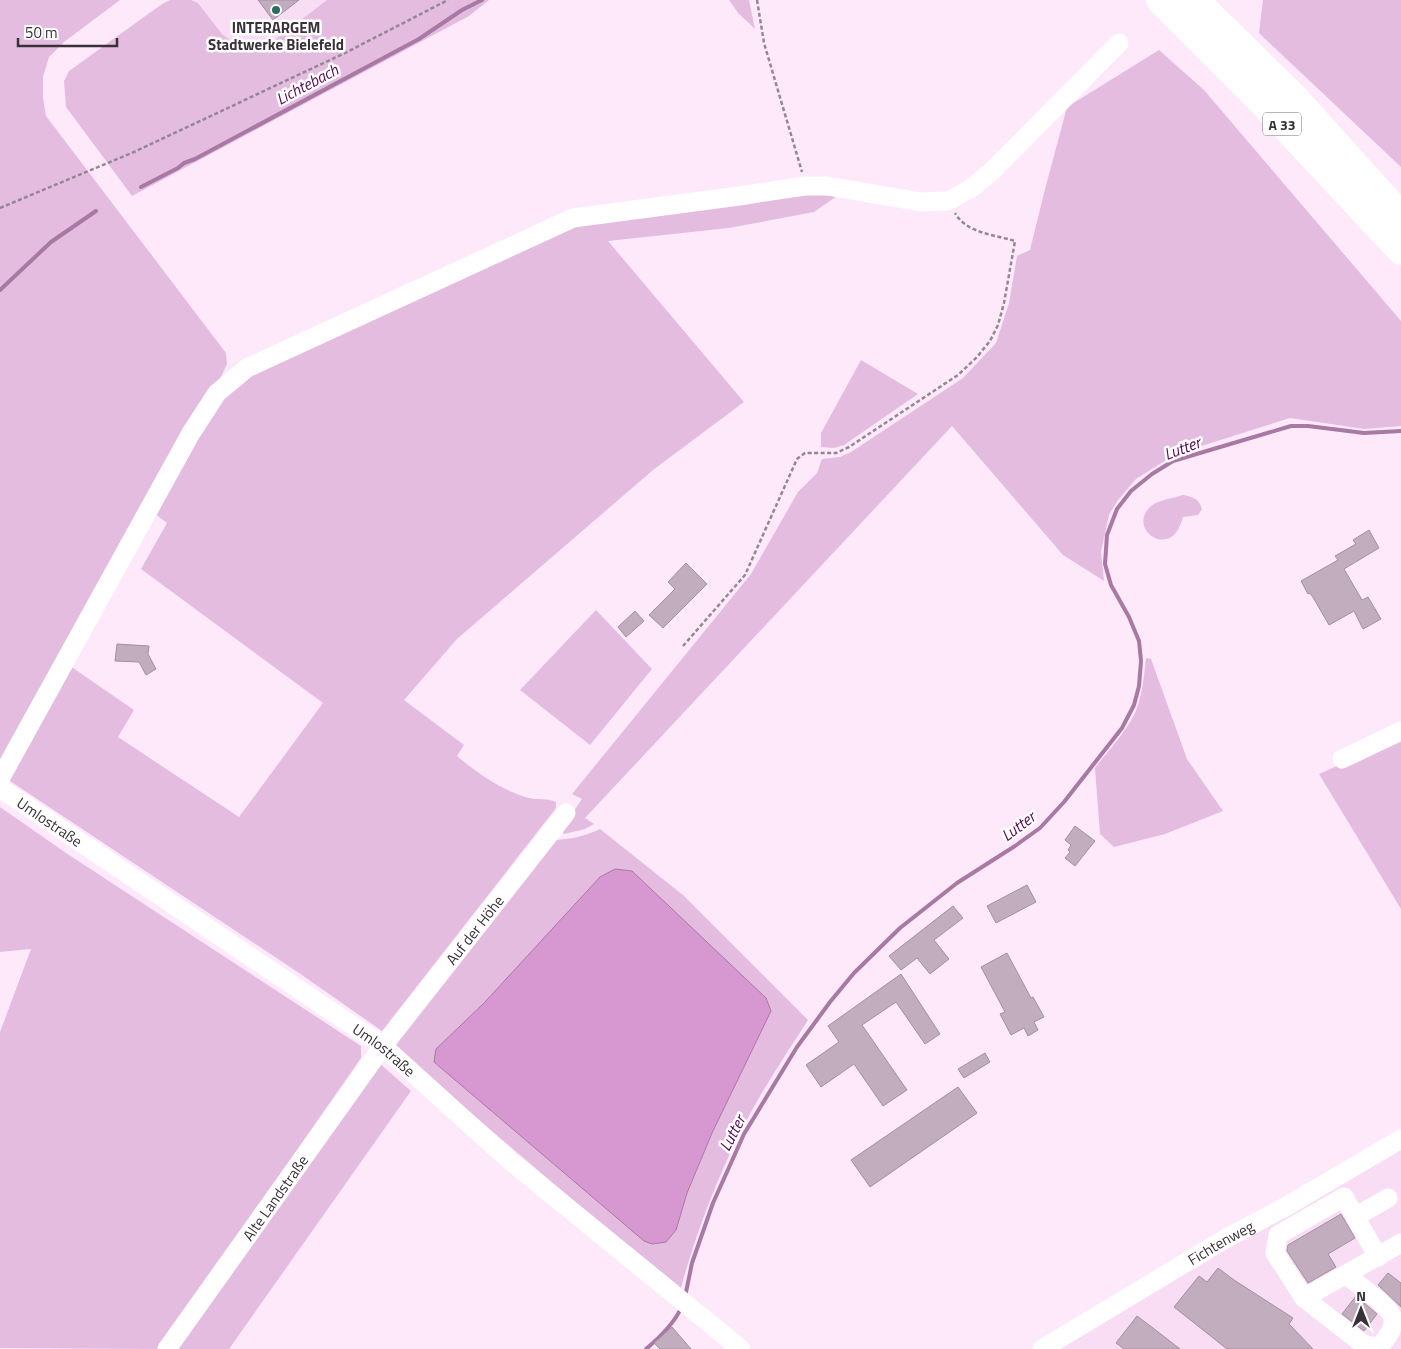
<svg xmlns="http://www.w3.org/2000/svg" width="1401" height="1349" viewBox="0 0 1401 1349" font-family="'Titillium Web',sans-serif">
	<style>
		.built { fill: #f9ddf5 }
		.green { fill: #e4bce0; fill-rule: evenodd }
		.water { fill: #d798d1; stroke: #a879a3 }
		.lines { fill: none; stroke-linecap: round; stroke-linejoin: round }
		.stream { stroke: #a879a3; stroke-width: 4 }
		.building { fill: #c1adbe; stroke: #a28fa0 }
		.path { stroke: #948692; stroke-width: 2.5; stroke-dasharray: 4 2.5; stroke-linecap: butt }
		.minor { stroke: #fff; stroke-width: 19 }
		.highway { stroke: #fff; stroke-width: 28 }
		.poi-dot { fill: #266c60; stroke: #fff; stroke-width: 2 }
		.labels { text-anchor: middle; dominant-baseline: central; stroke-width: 5; stroke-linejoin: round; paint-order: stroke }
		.shield { fill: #fff; stroke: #746f74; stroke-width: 1 }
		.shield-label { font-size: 14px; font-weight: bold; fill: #393138 }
		.poi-label { font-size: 15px; font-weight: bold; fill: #393138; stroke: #fff }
		.street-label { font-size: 15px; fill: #393138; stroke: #fff }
		.water-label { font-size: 16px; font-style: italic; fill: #560953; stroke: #fff }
	</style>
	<rect width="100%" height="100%" fill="#fee9fb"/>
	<path class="built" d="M 191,0 L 327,0 L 264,48 L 250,49 L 236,45 L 222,34 L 198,3 Z
		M 1401,1146 L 1401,1349 L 1053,1349 Z"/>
	<path class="green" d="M 0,0 L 120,0 L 64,42 L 49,57 L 43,77 L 43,98 L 46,116 L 226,353 L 227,364 L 220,379 L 185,429 L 0,763 Z
		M 170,0 L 191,0 L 198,3 L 222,34 L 236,45 L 250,49 L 264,48 L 327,0 L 489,0 L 469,16 L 132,196 L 66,107 L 64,81 L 69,71 L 162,4 Z
		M 729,0 L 749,0 L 755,29 L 738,13 Z
		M 1263,0 L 1401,0 L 1401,167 L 1259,33 Z
		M 1159,50 L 1204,90 L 1401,321 L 1401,426 L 1364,429 L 1290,418 L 1176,454 L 1136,479 L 1118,500 L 1109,515 L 1101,552 L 1104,581 L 1063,555 L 952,426 L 585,818 L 594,824 L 585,829 L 564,834 L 561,830 L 582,799 L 572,794 L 751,574 L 798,492 L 817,473 L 822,459 L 840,457 L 851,452 L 963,378 L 996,343 L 1009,303 L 1017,256 L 1030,250 L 1044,193 L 1067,107 Z
		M 794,193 L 837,196 L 814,212 L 729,228 L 608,241 L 744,402 L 653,470 L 457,639 L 404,700 L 464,745 L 457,756 C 477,773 503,791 529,798 C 538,800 547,798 556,802 L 556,808 L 382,1031 L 299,973 L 7,779 L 70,666 L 134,710 L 118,737 L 239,817 L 323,703 L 141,569 L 167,523 L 154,513 L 203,427 L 225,397 L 251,376 L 572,225 Z
		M 861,360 L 918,394 L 844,445 L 834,448 L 821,447 L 821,433 Z
		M 1183,495 C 1194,497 1199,499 1202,509 L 1198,515 L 1183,517 C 1181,523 1179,530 1174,535 C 1157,550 1131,525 1150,507 C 1157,500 1174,498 1183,495 Z
		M 596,610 L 652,669 L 590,745 L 520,690 Z
		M 1146,658 L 1151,659 L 1187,759 L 1223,811 L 1165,834 L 1114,847 L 1100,834 L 1095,768 C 1108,751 1124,734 1134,715 C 1142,699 1144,676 1146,658 Z
		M 1401,737 L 1401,909 L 1319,774 Z
		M 0,807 L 66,853 L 361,1046 L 361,1058 L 158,1349 L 0,1348 L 0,1032 L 31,949 L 0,952 Z
		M 600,829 L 683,895 L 808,1020 C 785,1056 760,1093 741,1131 C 715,1182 695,1237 680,1291 L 392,1046 L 556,840 C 572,839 585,836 600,829 ZM 615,869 L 712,1133 L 687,1193 L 436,1049 L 484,1003 L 600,878 Z
		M 377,1061 L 411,1091 L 229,1349 L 176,1349 Z"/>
	<path class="water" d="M 615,869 L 632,871 L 766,998 L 771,1011 L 712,1133 L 687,1193 L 676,1230 L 666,1242 L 652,1244 L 644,1241 L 434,1062 L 436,1049 L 484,1003 L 600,877 Z"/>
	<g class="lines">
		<path class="stream" d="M 141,187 L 178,168 L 184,163 L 195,159 L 419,39 L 462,10 L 482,0
			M 0,290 L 51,242 L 96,211
			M 685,1297 L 692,1263 L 713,1203 L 744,1134 L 797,1047 L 830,1002 L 854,973 L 900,928 L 957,883 L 1015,846 L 1040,828 L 1064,802 L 1122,728 L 1134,705 L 1139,686 L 1141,661 L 1139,641 L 1129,617 L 1111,585 L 1105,564 L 1107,535 L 1117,509 L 1131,491 L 1152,474 L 1173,461 L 1291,426 L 1308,426 L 1364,433 L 1401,431
			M 646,1349 C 659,1338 674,1324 681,1308"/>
	</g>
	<path class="building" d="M 258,0 L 299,0 L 273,20 Z
		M 1369,530 L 1379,548 L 1344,569 L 1362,600 L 1368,597 L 1381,619 L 1363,629 L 1354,611 L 1329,625 L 1314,599 L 1310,593 L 1308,594 L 1301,581 L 1338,560 L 1335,556 L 1356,544 L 1353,540 Z
		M 686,563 L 707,584 L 663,628 L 649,615 L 675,589 L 668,582 Z
		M 635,611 L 644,621 L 626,637 L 618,627 Z
		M 117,644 L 149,646 L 148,654 L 156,669 L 146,675 L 139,662 L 115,661 Z
		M 1075,826 L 1095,841 L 1075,866 L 1065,858 L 1070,852 L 1068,850 L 1071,845 L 1065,840 Z
		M 1027,885 L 1036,902 L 996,923 L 987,906 Z
		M 953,906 L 963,918 L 934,940 L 949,959 L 930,974 L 917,958 L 901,970 L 889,956 Z
		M 1007,953 L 1031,998 L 1033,997 L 1044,1017 L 1034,1022 L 1038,1030 L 1028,1036 L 1024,1028 L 1011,1035 L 1000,1014 L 1005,1012 L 981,967 Z
		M 901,974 L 940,1034 L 925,1044 L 896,1002 L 862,1025 L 907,1090 L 883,1106 L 854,1064 L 821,1087 L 806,1065 L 839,1042 L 828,1026 Z
		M 985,1053 L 990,1062 L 964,1078 L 958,1069 Z
		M 958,1087 L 977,1113 L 870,1187 L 851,1160 Z
		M 1341,1214 L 1355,1238 L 1328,1254 L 1336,1267 L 1308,1283 L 1287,1251 L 1288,1245 Z
		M 1218,1268 L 1234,1280 L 1293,1318 L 1289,1324 L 1313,1349 L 1227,1349 L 1174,1307 L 1199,1276 L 1207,1282 Z
		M 1388,1273 L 1401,1283 L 1401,1307 L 1378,1285 Z
		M 1356,1296 L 1377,1314 L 1364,1331 L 1342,1314 Z
		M 1137,1316 L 1153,1328 L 1180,1349 L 1124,1349 L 1116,1343 Z
		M 672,1327 L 691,1349 L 660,1349 L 654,1343 Z"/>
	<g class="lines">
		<path class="path" d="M 757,0 L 764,43 L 802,172
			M 0,208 L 134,152 L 345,53 L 448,0
			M 683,646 L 745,575 L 797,459 L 805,453 L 836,453 L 849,447 L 958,375 L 977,357 L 990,341 L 998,325 L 1004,303 L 1015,241 C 995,235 966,233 955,213"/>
		<g class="minor">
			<path d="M 1342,759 L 1401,731"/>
			<path d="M 0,779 L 191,433 L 217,393 L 247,368 L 573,218 L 739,196 L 805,186 L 827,186 L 921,202 L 948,201 L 970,189 L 991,172 L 1119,43"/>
			<path id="s1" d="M 0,788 L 383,1046 L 508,1159 L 741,1349"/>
			<path d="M 1355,1217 L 1388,1198"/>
			<path d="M 1346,1275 C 1355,1282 1365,1289 1374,1297 C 1396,1314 1400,1322 1381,1345 L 1374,1347 L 1363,1344 L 1304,1298 L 1275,1253 L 1278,1235 L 1344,1197 L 1378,1257"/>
			<path d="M 1304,1298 L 1401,1243"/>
			<path id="s2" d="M 167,1349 L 383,1046 L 566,813"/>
			<path id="s3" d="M 1042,1349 L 1225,1239 L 1287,1206 L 1401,1139"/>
		</g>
		<path class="highway" d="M 1160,0 L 1260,100 L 1401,251
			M 1195,0 L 1295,98 L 1401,216"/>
	</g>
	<circle class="poi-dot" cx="276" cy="10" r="5"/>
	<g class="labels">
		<rect class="shield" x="1263" y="112.5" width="38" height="23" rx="4"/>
		<g class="shield-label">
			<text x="1282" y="124">A 33</text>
		</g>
		<g class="poi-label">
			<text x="276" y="27">INTERARGEM<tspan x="276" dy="17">Stadtwerke Bielefeld</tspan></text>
		</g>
		<g class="street-label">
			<text stroke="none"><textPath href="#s1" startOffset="60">Umlostraße</textPath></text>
			<text stroke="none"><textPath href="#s2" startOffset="520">Auf der Höhe</textPath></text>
			<text stroke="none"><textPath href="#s1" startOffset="465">Umlostraße</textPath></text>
			<text stroke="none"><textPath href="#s2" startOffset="186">Alte Landstraße</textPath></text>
			<text stroke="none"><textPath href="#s3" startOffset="208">Fichtenweg</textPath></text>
		</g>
		<g class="water-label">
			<text transform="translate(307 84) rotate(-28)">Lichtebach</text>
			<text transform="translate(1182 448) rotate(-21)">Lutter</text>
			<text transform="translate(1018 826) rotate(-37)">Lutter</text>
			<text transform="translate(732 1133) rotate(-63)">Lutter</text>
		</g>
	</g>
	<g transform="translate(1361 1309)" stroke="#ffffff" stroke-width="4" paint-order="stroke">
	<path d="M0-4L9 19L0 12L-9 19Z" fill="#393138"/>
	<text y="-8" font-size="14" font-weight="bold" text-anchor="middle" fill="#393138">N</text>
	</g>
	<path d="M18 38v8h99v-8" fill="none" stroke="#393138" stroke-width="2.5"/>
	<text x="25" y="38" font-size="15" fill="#393138" stroke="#ffffff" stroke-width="4" paint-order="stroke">50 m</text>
</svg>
